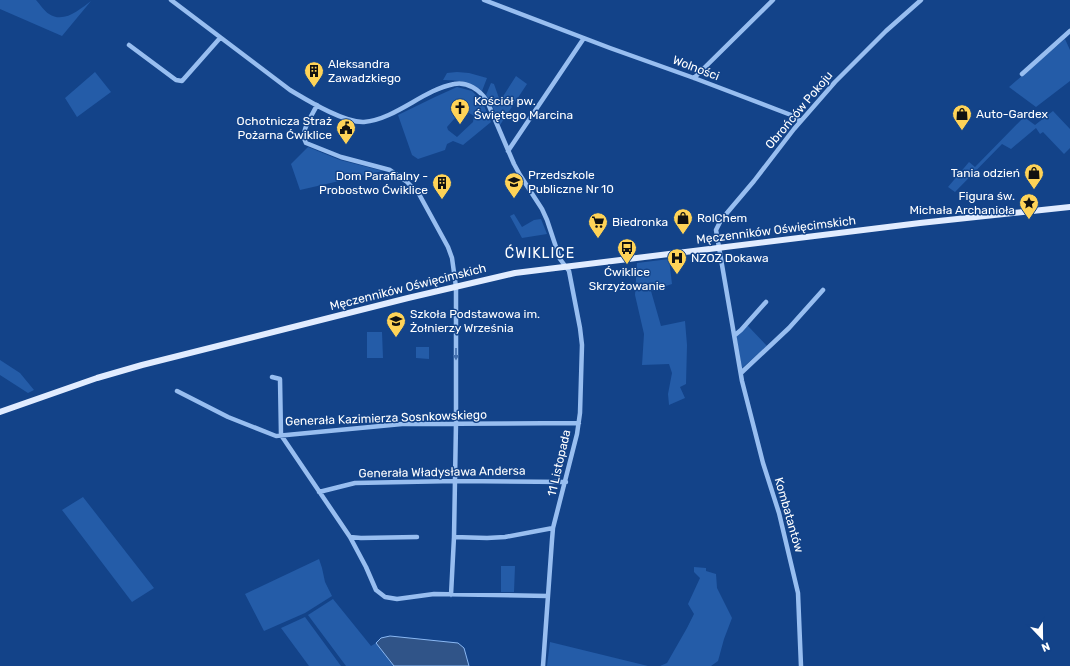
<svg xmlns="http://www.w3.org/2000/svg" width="1070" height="666" viewBox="0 0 1070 666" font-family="Rubik,sans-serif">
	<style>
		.green { fill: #245ca8; fill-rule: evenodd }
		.water { fill: #305488; stroke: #8ab8f3 }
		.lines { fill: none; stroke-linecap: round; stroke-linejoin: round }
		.minor { stroke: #98bef0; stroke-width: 4.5 }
		.major { stroke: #e1ecff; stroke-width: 6 }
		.oneway { fill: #426ead }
		.labels { text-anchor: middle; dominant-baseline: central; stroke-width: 3; stroke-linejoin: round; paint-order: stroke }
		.poi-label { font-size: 12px; fill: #fff; stroke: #134389; text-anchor: start }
		.street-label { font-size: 12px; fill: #fff; stroke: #134389 }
		.quarter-label { font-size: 14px; letter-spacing: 1px; fill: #fff; stroke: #134389 }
	</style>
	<rect width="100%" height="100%" fill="#134389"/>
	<path class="green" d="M 0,0 L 36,0 C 40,4 44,11 49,14 C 64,24 80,9 91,1 L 62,36 L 0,9 Z
		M 1065,39 L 1070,50 L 1070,81 L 1036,107 L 1009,87 Z
		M 95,72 L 111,92 L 77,117 L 65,98 Z
		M 457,72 L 469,73 L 487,78 L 482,91 C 469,80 459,81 443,80 L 447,73 Z
		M 516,76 L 527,84 L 500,125 L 490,100 L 486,95 L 491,83 L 494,84 L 500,101 Z
		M 457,87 L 472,91 L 482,101 L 491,122 L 463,145 L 453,141 L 447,144 L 445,150 L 418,159 L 412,155 L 398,115 L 435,97 ZM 463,109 L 474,116 L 473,122 L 457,137 L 448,130 L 447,127 Z
		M 1053,111 L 1070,129 L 1070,148 L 1064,154 L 1043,132 L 1040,134 L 1036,128 L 1011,149 L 1002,144 L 955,192 L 948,187 L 969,162 L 975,167 L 1024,117 L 1035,125 Z
		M 308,147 L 340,160 L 383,171 L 300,190 L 291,164 Z
		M 514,214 L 522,227 L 534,220 L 541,219 L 547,234 L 522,238 L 510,216 Z
		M 669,259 L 672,284 L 651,291 L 661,326 L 685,321 L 687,345 L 686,384 L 680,387 L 685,398 L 669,405 L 668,394 L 672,373 L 669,364 L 642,365 L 644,334 L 635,295 L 637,263 Z
		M 747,325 L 767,346 L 742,368 L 736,336 Z
		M 367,332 L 382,332 L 383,358 L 367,358 Z
		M 416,347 L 429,347 L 429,359 L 416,358 Z
		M 0,360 L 20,373 L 34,390 L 28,393 L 0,375 Z
		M 83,497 L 154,588 L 132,602 L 62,510 Z
		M 319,559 L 322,568 L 325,582 L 332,596 L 305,613 L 264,631 L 245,594 Z
		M 501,566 L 515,566 L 514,592 L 501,592 Z
		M 694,567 L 706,568 L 706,571 L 716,574 L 717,588 L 732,618 L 724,639 L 718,661 L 711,666 L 660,666 L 667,663 L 687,628 L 694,614 L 688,604 L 700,578 L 694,572 Z
		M 333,599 L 371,646 L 376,643 L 394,666 L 346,666 L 308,615 Z
		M 305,617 L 341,666 L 309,666 L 281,628 Z
		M 550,642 L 648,666 L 547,666 Z"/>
	<path class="water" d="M 390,636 L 458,643 L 464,648 L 469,666 L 394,666 L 376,643 L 381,638 Z"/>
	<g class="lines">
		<path class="minor" d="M 171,0 L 290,90 C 307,100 344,123 364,122 C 396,119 423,90 454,84 C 467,81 480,90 487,101 L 514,164 L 520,175 L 542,209 L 547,220 L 560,259 L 569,271 L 580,328 L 582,345 L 580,413 L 577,434 L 553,528 L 552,540 L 543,666
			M 484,0 L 610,48 L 694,78 L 791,115 L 800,121
			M 129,45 L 176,80 L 182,81 L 220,38
			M 1022,74 L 1070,31
			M 694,78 L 773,0
			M 317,105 C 312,116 299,132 306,143 L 341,157 L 390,170 L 407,182 L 419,194 L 448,247 L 452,258 L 456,287 L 456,423 L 454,537 L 451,595
			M 508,151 L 584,38
			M 735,335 L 741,330 L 766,302
			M 741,373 L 789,328 L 823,290
			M 272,377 L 280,379 L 281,435 L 350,537 L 366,567 L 376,590 L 385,597 L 397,599 L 434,594 L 548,596
			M 177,391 L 228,417 L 276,436 L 402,424 L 579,423
			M 319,492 L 355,483 L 455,481 L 566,482
			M 350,537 L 361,538 L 417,537
			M 454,537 L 487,538 L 505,537 L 553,528
			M 801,666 L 798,593 L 779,513 L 763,463 L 742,381 L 716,230 L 721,220 L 754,181 L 794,129 L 835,82 L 886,31 L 921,0"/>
		<path class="major" d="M 0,412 L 97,378 L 142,365 L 408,298 L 515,273 L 920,223 L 1070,207"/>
	</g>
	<defs><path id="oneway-solid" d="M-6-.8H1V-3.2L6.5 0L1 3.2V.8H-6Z"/></defs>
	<use class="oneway" href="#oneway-solid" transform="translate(456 354) rotate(90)"/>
	<defs>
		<g id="building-pin" transform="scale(1)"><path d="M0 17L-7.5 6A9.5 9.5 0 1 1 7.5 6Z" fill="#ffd357" stroke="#134389"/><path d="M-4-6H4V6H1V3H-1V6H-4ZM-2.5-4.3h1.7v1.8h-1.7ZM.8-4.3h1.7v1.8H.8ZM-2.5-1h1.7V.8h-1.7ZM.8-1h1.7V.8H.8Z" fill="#111"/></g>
		<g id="church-pin" transform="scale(1)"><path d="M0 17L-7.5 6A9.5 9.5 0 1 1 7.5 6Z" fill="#ffd357" stroke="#134389"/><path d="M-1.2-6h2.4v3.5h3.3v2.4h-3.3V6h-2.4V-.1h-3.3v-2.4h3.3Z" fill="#111"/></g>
		<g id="shop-pin" transform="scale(1)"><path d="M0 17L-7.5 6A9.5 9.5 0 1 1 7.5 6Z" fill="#ffd357" stroke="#134389"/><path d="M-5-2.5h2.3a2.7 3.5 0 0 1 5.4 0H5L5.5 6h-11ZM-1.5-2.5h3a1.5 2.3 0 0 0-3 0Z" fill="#111"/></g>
		<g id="civic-pin" transform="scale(1)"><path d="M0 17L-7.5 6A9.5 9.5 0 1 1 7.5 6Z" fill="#ffd357" stroke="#134389"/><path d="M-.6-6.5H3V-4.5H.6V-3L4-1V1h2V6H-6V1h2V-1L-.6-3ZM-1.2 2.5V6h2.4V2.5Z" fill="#111"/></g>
		<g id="school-pin" transform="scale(1)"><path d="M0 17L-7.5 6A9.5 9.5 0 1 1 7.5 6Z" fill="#ffd357" stroke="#134389"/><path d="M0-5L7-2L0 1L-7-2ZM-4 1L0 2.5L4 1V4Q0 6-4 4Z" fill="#111"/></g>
		<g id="sight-pin" transform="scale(1)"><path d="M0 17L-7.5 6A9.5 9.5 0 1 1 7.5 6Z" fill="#ffd357" stroke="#134389"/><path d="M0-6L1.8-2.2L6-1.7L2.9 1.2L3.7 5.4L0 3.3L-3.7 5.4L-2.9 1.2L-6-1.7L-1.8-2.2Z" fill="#111"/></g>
		<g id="supermarket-pin" transform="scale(1)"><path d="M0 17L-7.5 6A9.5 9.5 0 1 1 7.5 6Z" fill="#ffd357" stroke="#134389"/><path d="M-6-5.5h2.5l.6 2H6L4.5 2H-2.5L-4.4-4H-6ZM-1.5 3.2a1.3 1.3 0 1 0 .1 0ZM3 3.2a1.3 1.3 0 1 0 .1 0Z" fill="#111"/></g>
		<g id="bus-pin" transform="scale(1)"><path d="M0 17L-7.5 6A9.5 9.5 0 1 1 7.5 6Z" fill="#ffd357" stroke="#134389"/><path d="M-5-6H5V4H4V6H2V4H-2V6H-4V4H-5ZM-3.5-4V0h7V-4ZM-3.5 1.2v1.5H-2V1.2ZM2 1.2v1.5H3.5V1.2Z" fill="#111"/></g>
		<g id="hospital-pin" transform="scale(1)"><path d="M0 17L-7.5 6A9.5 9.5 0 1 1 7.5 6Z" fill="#ffd357" stroke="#134389"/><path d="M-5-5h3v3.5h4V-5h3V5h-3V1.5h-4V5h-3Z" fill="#111"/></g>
	</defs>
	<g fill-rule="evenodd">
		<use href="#building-pin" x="314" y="71"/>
		<use href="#church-pin" x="460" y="108"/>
		<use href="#shop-pin" x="962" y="114"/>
		<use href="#civic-pin" x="346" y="128"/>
		<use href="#shop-pin" x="1034" y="173"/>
		<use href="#school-pin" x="514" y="182"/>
		<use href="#building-pin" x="442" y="183"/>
		<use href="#sight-pin" x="1029" y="203"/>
		<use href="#shop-pin" x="683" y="218"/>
		<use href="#supermarket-pin" x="598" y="222"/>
		<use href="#bus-pin" x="627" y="248"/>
		<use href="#hospital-pin" x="677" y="258"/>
		<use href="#school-pin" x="396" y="321"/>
	</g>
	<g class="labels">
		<g class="poi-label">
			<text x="328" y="64">Aleksandra<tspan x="328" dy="14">Zawadzkiego</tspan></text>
			<text x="474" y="101">Kościół pw.<tspan x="474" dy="14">Świętego Marcina</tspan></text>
			<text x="976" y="114">Auto-Gardex</text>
			<text x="332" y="121" text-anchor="end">Ochotnicza Straż<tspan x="332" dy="14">Pożarna Ćwiklice</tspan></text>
			<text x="1020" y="173" text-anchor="end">Tania odzień</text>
			<text x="528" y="175">Przedszkole<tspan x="528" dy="14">Publiczne Nr 10</tspan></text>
			<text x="428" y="176" text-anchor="end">Dom Parafialny -<tspan x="428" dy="14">Probostwo Ćwiklice</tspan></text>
			<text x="1015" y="196" text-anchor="end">Figura św.<tspan x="1015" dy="14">Michała Archanioła</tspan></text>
			<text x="697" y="218">RolChem</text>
			<text x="612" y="222">Biedronka</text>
			<text x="691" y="258">NZOZ Dokawa</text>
			<text x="627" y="272" text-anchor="middle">Ćwiklice<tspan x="627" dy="14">Skrzyżowanie</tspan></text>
			<text x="410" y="314">Szkoła Podstawowa im.<tspan x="410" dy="14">Żołnierzy Września</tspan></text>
		</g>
		<g class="street-label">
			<text transform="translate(696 68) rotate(21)">Wolności</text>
			<text transform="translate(799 110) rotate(-50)">Obrońców Pokoju</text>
			<text transform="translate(776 230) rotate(-7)">Męczenników Oświęcimskich</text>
			<text transform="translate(408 287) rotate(-14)">Męczenników Oświęcimskich</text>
			<text transform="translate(386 418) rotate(-2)">Generała Kazimierza Sosnkowskiego</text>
			<text transform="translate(559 463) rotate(-77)">11 Listopada</text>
			<text transform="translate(442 472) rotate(-1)">Generała Władysława Andersa</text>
			<text transform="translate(789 515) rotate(74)">Kombatantów</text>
		</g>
		<g class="quarter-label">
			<text x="540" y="253">ĆWIKLICE</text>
		</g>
	</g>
	<g transform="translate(1042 638) rotate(158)" stroke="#134389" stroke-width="3" paint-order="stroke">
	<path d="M0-3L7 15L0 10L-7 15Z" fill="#ffffff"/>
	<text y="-6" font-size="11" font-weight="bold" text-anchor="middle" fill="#ffffff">N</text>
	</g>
</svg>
